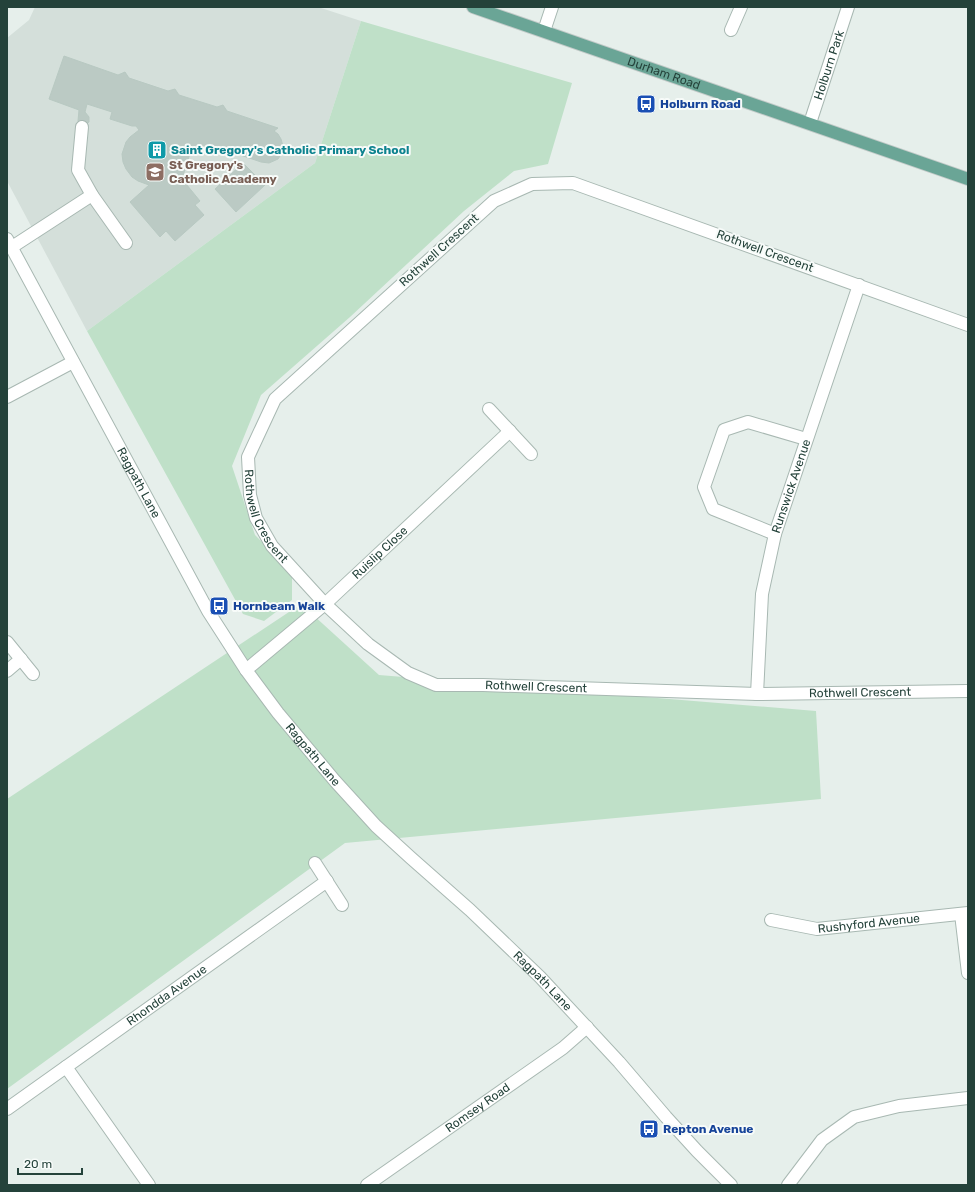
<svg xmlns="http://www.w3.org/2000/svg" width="975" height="1192" viewBox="0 0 975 1192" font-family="Rubik,sans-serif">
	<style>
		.built { fill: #d4dfda }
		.green { fill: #bfe0c8 }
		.building { fill: #bbcac4; stroke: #b8c9c2 }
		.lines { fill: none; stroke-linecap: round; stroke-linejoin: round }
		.minor-casing { stroke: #a8b8b2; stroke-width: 14 }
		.major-casing { stroke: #c2cac8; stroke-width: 14 }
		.minor { stroke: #fff; stroke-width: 12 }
		.major { stroke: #6aa596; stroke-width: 12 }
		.labels { text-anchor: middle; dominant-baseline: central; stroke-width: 4; stroke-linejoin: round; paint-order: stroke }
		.street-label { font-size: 12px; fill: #24423a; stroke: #f7fbf9 }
		.transit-label { font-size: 12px; font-weight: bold; fill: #164399; stroke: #f7fbf9; text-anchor: start }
		.culture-label { font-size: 12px; font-weight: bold; fill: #0d838f; stroke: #f7fbf9; text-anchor: start }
		.education-label { font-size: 12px; font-weight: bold; fill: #785e54; stroke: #f7fbf9; text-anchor: start }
	</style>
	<rect width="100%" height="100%" fill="#e6efeb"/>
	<path class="built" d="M 35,7 L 318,7 L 361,21 L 315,163 L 87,331 L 7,181 L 7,38 L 29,20 Z"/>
	<path class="green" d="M 361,21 L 572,83 L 548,164 L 514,171 L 464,211 L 350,317 L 261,395 L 232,466 L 255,535 L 292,572 L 292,600 L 264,621 L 243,614 L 87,331 L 315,163 Z
		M 301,604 L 379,675 L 816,711 L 821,799 L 345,843 L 7,1089 L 7,799 Z"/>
	<path class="building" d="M 64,56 L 118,75 L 125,72 L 129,78 L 168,91 L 175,89 L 179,95 L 217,107 L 223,105 L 227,111 L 278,128 L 274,131 L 278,134 L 281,139 L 283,146 L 282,153 L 278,159 L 269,163 L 261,162 L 211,145 L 207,153 L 192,147 L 182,179 L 200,201 L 195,205 L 204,215 L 175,241 L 166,231 L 160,237 L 130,202 L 149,185 L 138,181 L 132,177 L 126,169 L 123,162 L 122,154 L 126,142 L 130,137 L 139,130 L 136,126 L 132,126 L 110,119 L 112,112 L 87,104 L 85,112 L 89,117 L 89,122 L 86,124 L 80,123 L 78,121 L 79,110 L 49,99 Z
		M 243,163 L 265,185 L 236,212 L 215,189 Z"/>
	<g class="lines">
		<g class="minor-casing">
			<g id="minor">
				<path d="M 731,30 L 741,7"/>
				<path d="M 544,31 L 552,7"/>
				<path id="s1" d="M 810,123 L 848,7"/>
				<path d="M 82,127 L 78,170 L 92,195 L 126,243"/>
				<path id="s2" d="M 7,239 L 208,611 L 246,670 L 278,713 L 335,781 L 376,826 L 411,858 L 470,910 L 540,977 L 619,1062 L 666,1117 L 697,1151 L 731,1185"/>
				<path d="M 12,247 L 92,195"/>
				<path id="s3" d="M 968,325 L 573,183 L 532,184 L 494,201 L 275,399 L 248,457 L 250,495 L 256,518 L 272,546 L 325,604 L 368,644 L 408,673 L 436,685 L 483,685 L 757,694 L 968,691"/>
				<path d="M 7,397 L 73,362"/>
				<path d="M 489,409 L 531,454"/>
				<path d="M 775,534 L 713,509 L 704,487 L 724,430 L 748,422 L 806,439"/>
				<path d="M 7,642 L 33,674"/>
				<path id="s4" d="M 246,670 L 325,604 L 510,431"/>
				<path d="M 7,671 L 21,659"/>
				<path id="s5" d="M 757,694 L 762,594 L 775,534 L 859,285"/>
				<path d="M 315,863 L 342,905"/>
				<path d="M 961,914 L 968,973"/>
				<path id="s6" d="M 771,920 L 817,929 L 968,913"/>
				<path d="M 66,1067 L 149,1185"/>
				<path id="s7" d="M 7,1109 L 327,881"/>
				<path id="s8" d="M 367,1185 L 563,1048 L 587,1027"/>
				<path d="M 788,1185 L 822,1140 L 854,1117 L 899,1106 L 968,1098"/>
			</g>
		</g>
		<g class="major-casing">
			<g id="major">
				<path id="s9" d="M 473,7 L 968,179"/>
			</g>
		</g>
		<use href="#minor" class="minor"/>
		<use href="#major" class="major"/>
	</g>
	<defs>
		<g id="bus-square" transform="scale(1)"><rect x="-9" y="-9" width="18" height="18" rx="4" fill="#1a4fb4" stroke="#f7fbf9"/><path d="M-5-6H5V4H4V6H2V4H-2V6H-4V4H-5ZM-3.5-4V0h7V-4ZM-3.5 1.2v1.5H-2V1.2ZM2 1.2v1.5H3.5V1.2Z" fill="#fff"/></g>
		<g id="building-square" transform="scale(1)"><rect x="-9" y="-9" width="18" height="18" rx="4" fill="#0f9aa8" stroke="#f7fbf9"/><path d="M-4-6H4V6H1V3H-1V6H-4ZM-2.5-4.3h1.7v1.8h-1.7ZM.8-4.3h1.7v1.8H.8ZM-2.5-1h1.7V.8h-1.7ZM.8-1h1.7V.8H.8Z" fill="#fff"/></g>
		<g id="school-square" transform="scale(1)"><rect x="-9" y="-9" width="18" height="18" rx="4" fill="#8d6e63" stroke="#f7fbf9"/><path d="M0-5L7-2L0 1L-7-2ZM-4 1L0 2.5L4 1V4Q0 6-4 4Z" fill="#fff"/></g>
	</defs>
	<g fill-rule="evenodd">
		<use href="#bus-square" x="646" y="104"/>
		<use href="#building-square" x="157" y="150"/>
		<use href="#school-square" x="155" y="172"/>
		<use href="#bus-square" x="219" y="606"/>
		<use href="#bus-square" x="649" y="1129"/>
	</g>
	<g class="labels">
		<g class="street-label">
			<text stroke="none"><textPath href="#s1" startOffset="61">Holburn Park</textPath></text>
			<text stroke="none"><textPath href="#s9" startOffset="202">Durham Road</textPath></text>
			<text transform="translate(439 250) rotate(-42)">Rothwell Crescent</text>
			<text transform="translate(765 251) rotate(20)">Rothwell Crescent</text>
			<text stroke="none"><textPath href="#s2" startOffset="277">Ragpath Lane</textPath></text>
			<text stroke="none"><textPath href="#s5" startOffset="212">Runswick Avenue</textPath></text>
			<text stroke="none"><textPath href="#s3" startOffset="925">Rothwell Crescent</textPath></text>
			<text stroke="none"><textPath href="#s4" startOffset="178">Ruislip Close</textPath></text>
			<text stroke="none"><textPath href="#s3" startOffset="1273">Rothwell Crescent</textPath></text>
			<text stroke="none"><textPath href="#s3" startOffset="1597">Rothwell Crescent</textPath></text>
			<text stroke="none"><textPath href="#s2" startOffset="601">Ragpath Lane</textPath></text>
			<text stroke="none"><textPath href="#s6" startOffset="99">Rushyford Avenue</textPath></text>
			<text stroke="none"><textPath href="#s2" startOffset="924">Ragpath Lane</textPath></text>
			<text stroke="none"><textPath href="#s7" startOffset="196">Rhondda Avenue</textPath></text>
			<text stroke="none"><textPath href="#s8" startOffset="135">Romsey Road</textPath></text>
		</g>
		<g class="transit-label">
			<text x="660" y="104">Holburn Road</text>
			<text x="233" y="606">Hornbeam Walk</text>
			<text x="663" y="1129">Repton Avenue</text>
		</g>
		<g class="culture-label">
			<text x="171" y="150">Saint Gregory's Catholic Primary School</text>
		</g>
		<g class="education-label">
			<text x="169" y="165">St Gregory's<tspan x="169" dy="14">Catholic Academy</tspan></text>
		</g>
	</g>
	<rect width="975" height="1192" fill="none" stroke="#24423a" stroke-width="16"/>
	<path d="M18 1168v6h64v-6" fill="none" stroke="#24423a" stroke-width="2"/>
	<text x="24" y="1168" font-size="12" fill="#24423a" stroke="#f7fbf9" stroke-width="3" paint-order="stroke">20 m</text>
</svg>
